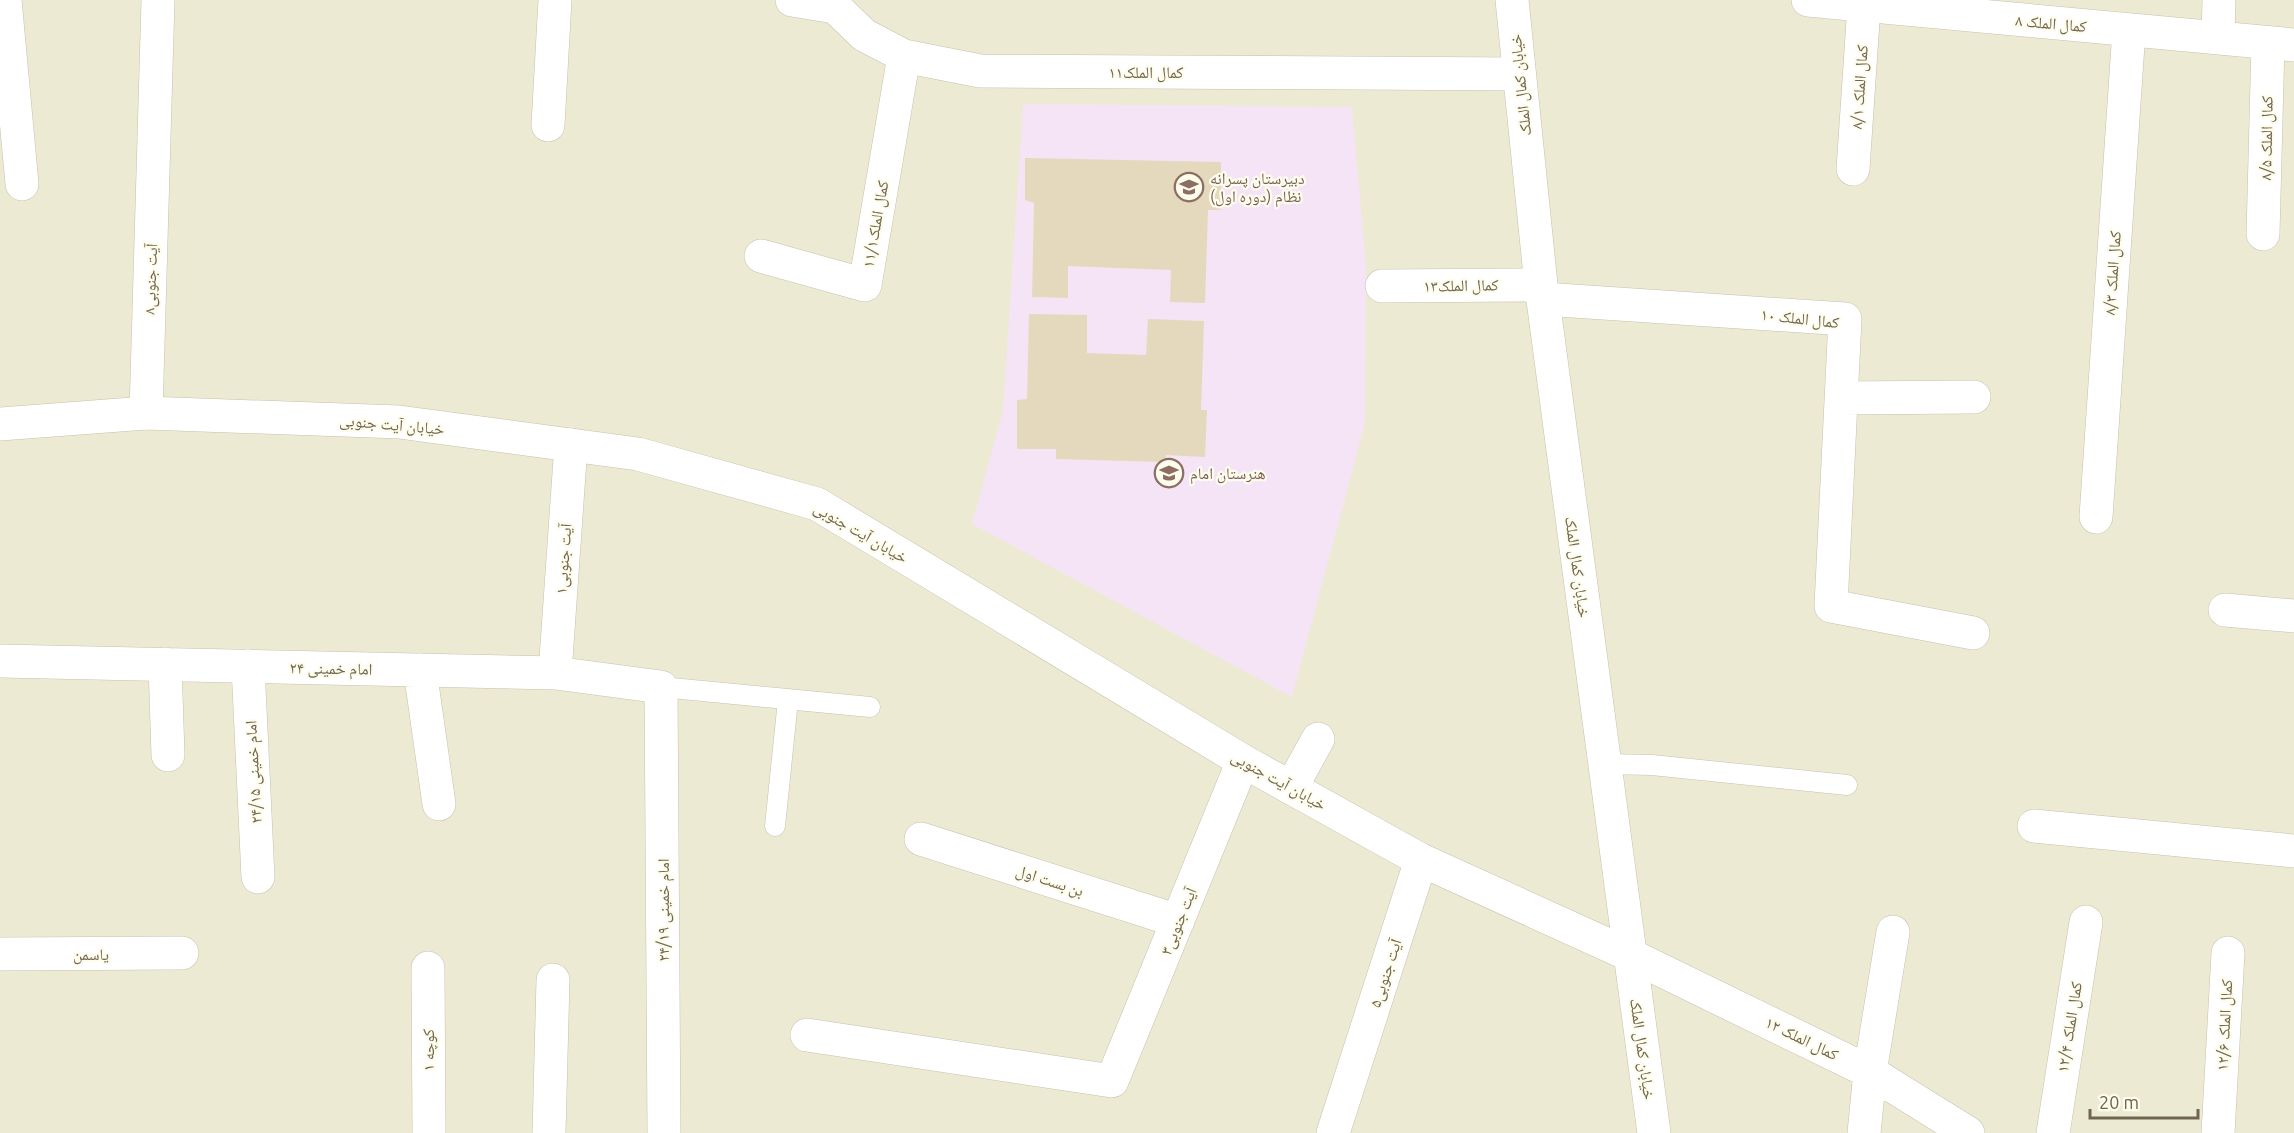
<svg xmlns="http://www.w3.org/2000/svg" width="2294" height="1133" viewBox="0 0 2294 1133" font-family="Ubuntu,'Noto Naskh Arabic',sans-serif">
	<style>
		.residential { fill: #edead4 }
		.education { fill: #f5e4f6 }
		.building { fill: #e4d9bc }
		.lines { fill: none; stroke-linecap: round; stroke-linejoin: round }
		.lane-casing { stroke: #c7c0ad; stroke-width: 21 }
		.street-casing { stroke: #c7c0ad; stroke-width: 34 }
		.secondary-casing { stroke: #c7c0a9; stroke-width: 34 }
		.lane { stroke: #fff; stroke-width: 20 }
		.street { stroke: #fff; stroke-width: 33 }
		.secondary { stroke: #fff; stroke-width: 33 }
		.labels { text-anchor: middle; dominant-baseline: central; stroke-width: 4.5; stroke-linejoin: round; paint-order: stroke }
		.street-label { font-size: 16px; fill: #70654f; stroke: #fdfced }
		.education-label { font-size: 16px; fill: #785e54; stroke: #fdfced; text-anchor: start }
	</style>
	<rect width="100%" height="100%" fill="#f9f8e8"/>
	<path class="residential" d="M 0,0 L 2294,0 L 2294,1133 L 0,1133 Z"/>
	<path class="education" d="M 1023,104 L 1352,107 L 1366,267 L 1365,423 L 1292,697 L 972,524 L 1003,411 Z"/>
	<path class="building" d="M 1025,158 L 1221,162 L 1221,210 L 1208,210 L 1205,303 L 1170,302 L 1171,270 L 1068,266 L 1068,298 L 1032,297 L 1034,203 L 1025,200 Z
		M 1029,314 L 1087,315 L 1087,353 L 1146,355 L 1148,319 L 1204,321 L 1201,410 L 1207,410 L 1205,457 L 1166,455 L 1166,462 L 1056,459 L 1056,449 L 1017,449 L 1017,400 L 1027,399 Z"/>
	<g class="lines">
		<g class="lane-casing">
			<path id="lane" d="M 661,687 L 870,707
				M 1605,764 L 1652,765 L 1847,785
				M 775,826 L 788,700"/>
		</g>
		<g class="street-casing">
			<path id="street" d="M 5,0 L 22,184
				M 792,0 L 835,7 L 864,35 L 904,56 L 980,71 L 1519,74
				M 1808,0 L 2294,45
				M 2218,38 L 2219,0
				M 548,125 L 555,0
				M 1853,169 L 1864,6
				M 2263,234 L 2268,43
				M 761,256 L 865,285 L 904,56
				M 1382,286 L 1541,285
				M 1543,299 L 1845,319 L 1831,606 L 1973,633
				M 1842,398 L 1974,397
				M 146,413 L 158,0
				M 2096,517 L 2129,30
				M 2225,610 L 2294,616
				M 0,661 L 555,673 L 661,687 L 664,1133
				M 165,664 L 168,755
				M 248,666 L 258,877
				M 420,670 L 439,804
				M 555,673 L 571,445
				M 1291,788 L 1318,739
				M 2034,826 L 2294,851
				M 921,839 L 1178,921
				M 0,954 L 182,953
				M 1630,955 L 1870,1072 L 1968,1133
				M 428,968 L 429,1133
				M 807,1035 L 1112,1081 L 1243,761
				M 549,1133 L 553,980
				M 1333,1133 L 1421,860
				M 1864,1133 L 1870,1072 L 1893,932
				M 2053,1133 L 2086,922
				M 2218,1133 L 2228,953"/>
		</g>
		<g class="secondary-casing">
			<path id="secondary" d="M 1512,0 L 1541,285 L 1654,1133
				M 0,424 L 146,413 L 399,422 L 638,454 L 817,504 L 1243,761 L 1421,860 L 1630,955"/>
		</g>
		<use href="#lane" class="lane"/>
		<use href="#street" class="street"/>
		<use href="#secondary" class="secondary"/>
	</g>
	<defs>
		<g id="school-ring" transform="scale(1.5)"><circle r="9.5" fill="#fdfced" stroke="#8d6e63" stroke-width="1.5"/><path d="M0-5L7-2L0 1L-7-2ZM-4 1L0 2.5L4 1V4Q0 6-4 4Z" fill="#8d6e63"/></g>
	</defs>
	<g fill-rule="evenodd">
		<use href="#school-ring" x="1189" y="187"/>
		<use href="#school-ring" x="1169" y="473"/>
	</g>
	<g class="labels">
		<g class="street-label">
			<text transform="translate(2051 23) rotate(5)">کمال الملک ۸</text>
			<text x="1146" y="72">کمال الملک۱۱</text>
			<text transform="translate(1520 85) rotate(-96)">خیابان کمال الملک</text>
			<text transform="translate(1859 87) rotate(-86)">کمال الملک ۸/۱</text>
			<text transform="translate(2266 138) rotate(-89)">کمال الملک ۸/۵</text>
			<text transform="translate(875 224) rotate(-80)">کمال الملک۱۱/۱</text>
			<text transform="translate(2112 273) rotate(-86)">کمال الملک ۸/۳</text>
			<text transform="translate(150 279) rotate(-88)">آیت جنوبی۸</text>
			<text transform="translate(1461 285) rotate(-1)">کمال الملک۱۳</text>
			<text transform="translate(1800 318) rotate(6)">کمال الملک ۱۰</text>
			<text transform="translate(392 424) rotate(5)">خیابان آیت جنوبی</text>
			<text transform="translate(861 532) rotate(30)">خیابان آیت جنوبی</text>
			<text transform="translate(563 559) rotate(-86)">آیت جنوبی۱</text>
			<text transform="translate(1578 567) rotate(82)">خیابان کمال الملک</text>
			<text transform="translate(331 668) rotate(1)">امام خمینی ۲۴</text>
			<text transform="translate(253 772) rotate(-93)">امام خمینی ۲۴/۱۵</text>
			<text transform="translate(1279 780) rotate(29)">خیابان آیت جنوبی</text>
			<text transform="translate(1050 880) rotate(18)">بن بست اول</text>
			<text transform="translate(663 910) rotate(-90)">امام خمینی ۲۴/۱۹</text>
			<text transform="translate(1178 921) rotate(-68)">آیت جنوبی۳</text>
			<text x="91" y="954">یاسمن</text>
			<text transform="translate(1385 973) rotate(-72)">آیت جنوبی۵</text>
			<text transform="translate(2224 1025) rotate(-87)">کمال الملک ۱۲/۶</text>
			<text transform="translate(2069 1027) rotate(-81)">کمال الملک ۱۲/۴</text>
			<text transform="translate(1802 1038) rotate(26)">کمال الملک ۱۲</text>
			<text transform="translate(1643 1049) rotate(82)">خیابان کمال الملک</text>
			<text transform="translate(428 1050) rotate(-90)">کوچه ۱</text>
		</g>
		<g class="education-label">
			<text x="1210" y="178">دبیرستان پسرانه<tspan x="1210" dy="18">نظام (دوره اول)</tspan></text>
			<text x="1190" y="473">هنرستان امام</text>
		</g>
	</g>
	<path d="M2090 1109v9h108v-9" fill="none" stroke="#70654f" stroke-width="3"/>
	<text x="2099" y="1109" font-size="18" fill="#70654f" stroke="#fdfced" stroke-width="4.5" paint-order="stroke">20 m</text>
</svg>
